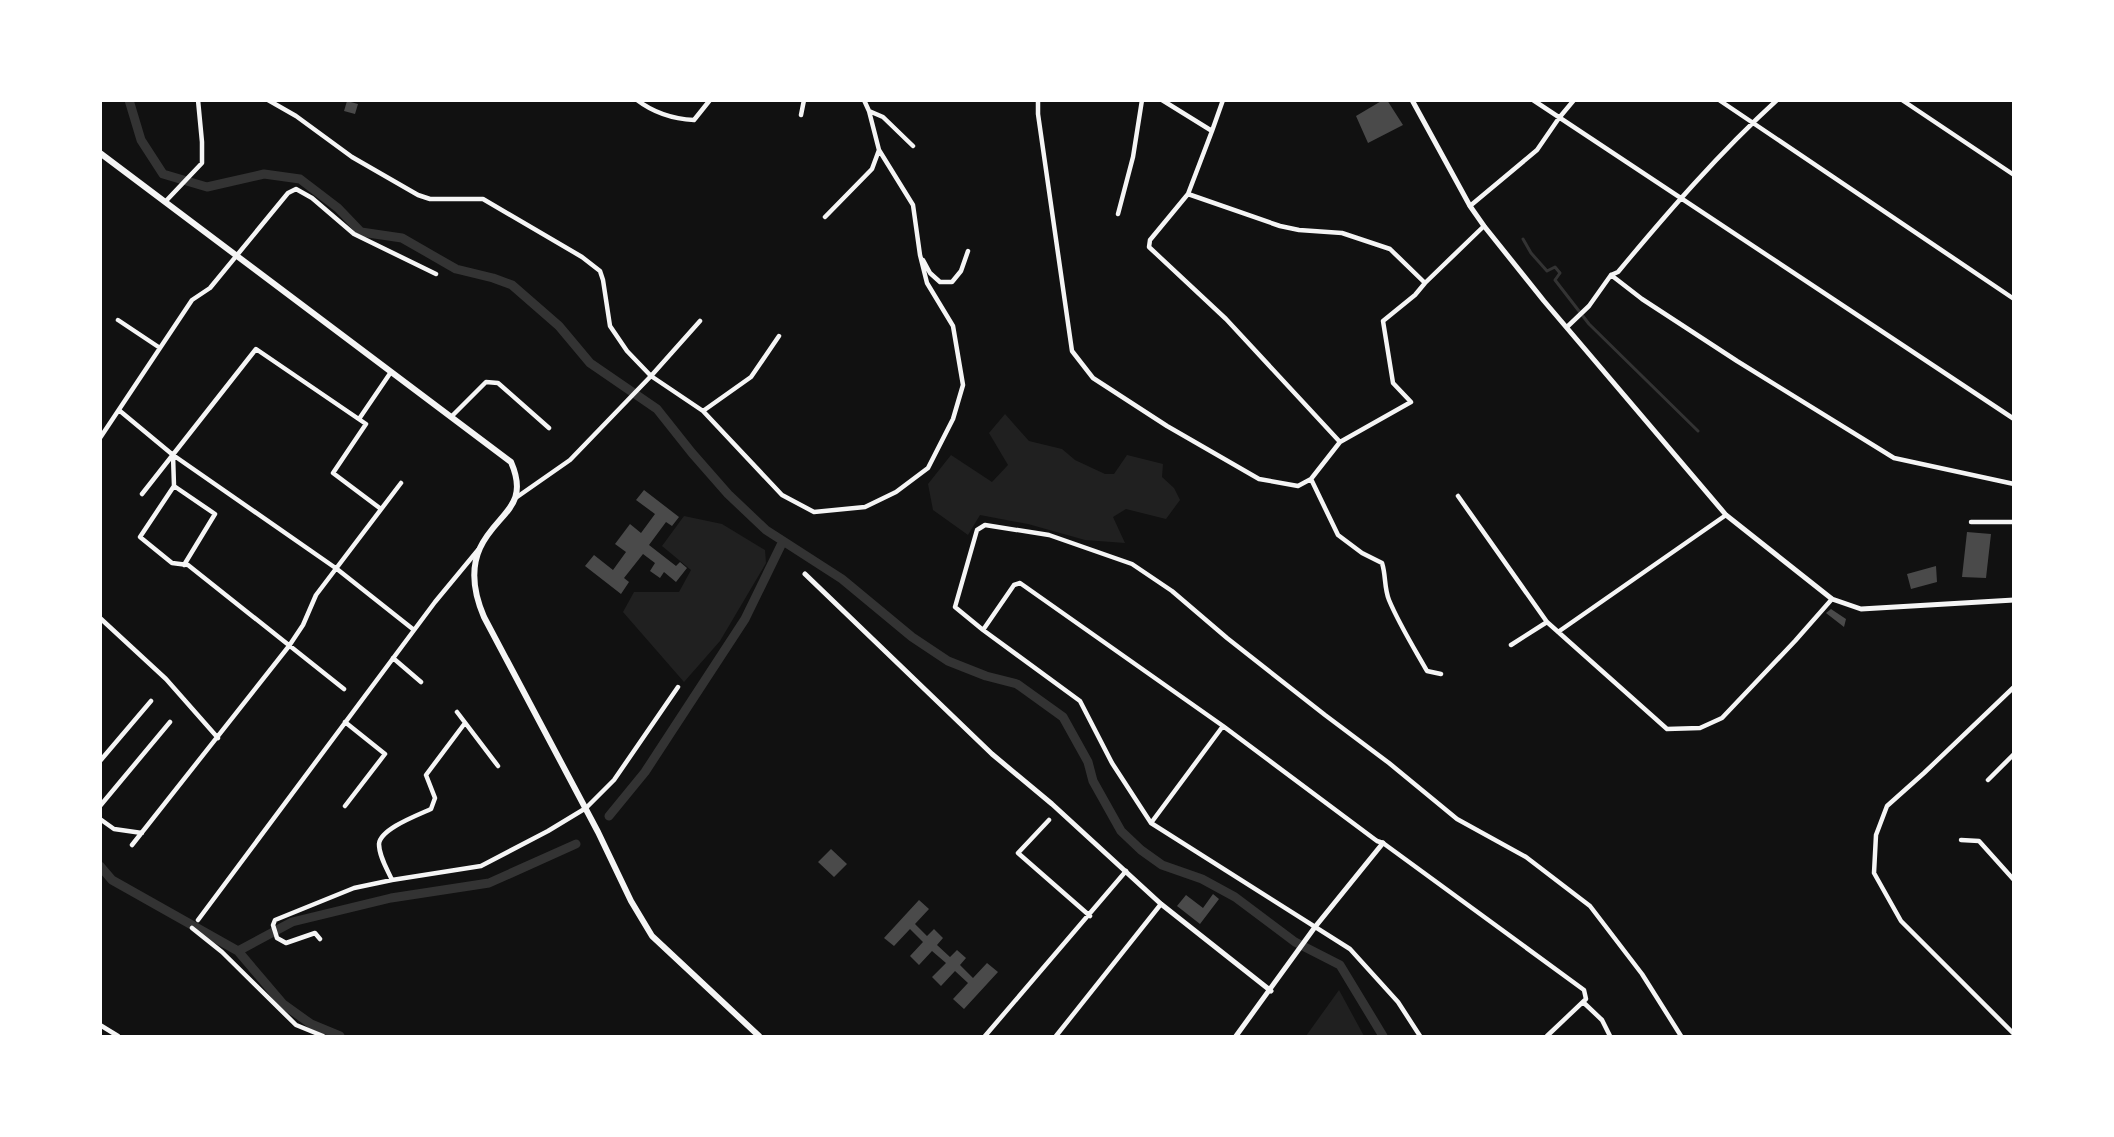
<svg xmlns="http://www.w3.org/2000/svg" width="2114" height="1137" viewBox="0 0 2114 1137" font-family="'Open Sans',sans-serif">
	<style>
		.green { fill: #202020 }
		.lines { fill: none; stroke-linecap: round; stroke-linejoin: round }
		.stream { stroke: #333; stroke-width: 3 }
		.canal { stroke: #333; stroke-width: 9 }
		.building { fill: #4a4a4a }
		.minor { stroke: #f5f5f5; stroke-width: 4.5 }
		.tertiary { stroke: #f5f5f5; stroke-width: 5 }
		.secondary { stroke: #f5f5f5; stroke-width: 6 }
	</style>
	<rect width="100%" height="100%" fill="#111"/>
	<path class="green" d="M 1005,414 L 1029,441 L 1062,449 L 1075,460 L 1105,474 L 1114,474 L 1127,455 L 1163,464 L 1162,477 L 1174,488 L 1180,500 L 1166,519 L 1126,509 L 1113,517 L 1125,543 L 1085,540 L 1028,524 L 980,515 L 968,535 L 933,510 L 928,484 L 951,455 L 992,482 L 1008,465 L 989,433 Z
		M 684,516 L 722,524 L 765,550 L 766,563 L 720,641 L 684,682 L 623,612 L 634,592 L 679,592 L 691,570 L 662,546 Z
		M 1339,990 L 1364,1036 L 1306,1036 Z"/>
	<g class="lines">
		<path class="stream" d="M 1523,239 L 1531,253 L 1547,271 L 1555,267 L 1560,273 L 1555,280 L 1589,324 L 1698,431"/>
		<path class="canal" d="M 129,100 L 141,140 L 163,174 L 207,187 L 264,174 L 300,179 L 338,208 L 361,232 L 402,238 L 456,269 L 493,278 L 512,285 L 559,326 L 590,363 L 657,409 L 692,453 L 728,494 L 766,530 L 842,579 L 912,637 L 948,661 L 986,676 L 1017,684 L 1063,717 L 1088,762 L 1093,781 L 1121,831 L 1141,850 L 1162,865 L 1202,879 L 1235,897 L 1295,942 L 1340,965 L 1383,1036
			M 609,816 L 645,772 L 745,619 L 783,541
			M 100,866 L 112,880 L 238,951 L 283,1004 L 311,1024 L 340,1036
			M 238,951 L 292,922 L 391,898 L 489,883 L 576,844"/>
	</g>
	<path class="building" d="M 1383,100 L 1387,100 L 1403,125 L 1368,143 L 1356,116 Z
		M 347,101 L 358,104 L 355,114 L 344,111 Z
		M 644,490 L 679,517 L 672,526 L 666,522 L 649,545 L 676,566 L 680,562 L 687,568 L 676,582 L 664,572 L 660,578 L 650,571 L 655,563 L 643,554 L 624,578 L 629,582 L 621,594 L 585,566 L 594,555 L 613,570 L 626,552 L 615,544 L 630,524 L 641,533 L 655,514 L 636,500 Z
		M 1967,532 L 1991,534 L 1986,578 L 1962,577 Z
		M 1936,566 L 1937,582 L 1911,589 L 1907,574 Z
		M 1831,609 L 1846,619 L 1844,627 L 1826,613 Z
		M 831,849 L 847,864 L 834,877 L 818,862 Z
		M 1213,894 L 1219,899 L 1200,924 L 1177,906 L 1186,895 L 1203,908 Z
		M 919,900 L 929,909 L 915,924 L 927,936 L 934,929 L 943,938 L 937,945 L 950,957 L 957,950 L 966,958 L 960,965 L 973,978 L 987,963 L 998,972 L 964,1009 L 953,999 L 968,983 L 955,971 L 941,986 L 932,977 L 946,963 L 932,951 L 919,965 L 910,956 L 923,942 L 910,929 L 894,946 L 884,938 Z"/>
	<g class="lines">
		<path class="minor" d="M 268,100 L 296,116 L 352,157 L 418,195 L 430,199 L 483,199 L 582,257 L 600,271 L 603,280 L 610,326 L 627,351 L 651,376 L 703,411 L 782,495 L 814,512 L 865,507 L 896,492 L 928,468 L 953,419 L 963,385 L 953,326 L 927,283 L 920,255 L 913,205 L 879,150 L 869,111 L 864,100
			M 637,100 C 654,113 674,119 694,120 L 710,100
			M 1038,100 L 1038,114 L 1072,351 L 1093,378 L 1167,426 L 1259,479 L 1298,486 L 1311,479 L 1340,442 L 1411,402 L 1393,383 L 1383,321 L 1415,295 L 1425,283
			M 1162,100 L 1212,131 L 1223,100
			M 1533,100 L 2014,419
			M 1719,100 L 2014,299
			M 1902,100 L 2014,175
			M 869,111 L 883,117 L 913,146
			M 801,115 L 804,100
			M 1212,131 L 1188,194 L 1150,240 L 1149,247 L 1226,319 L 1340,442
			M 1188,194 L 1280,226 L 1299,230 L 1342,233 L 1390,249 L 1425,283 L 1484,226
			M 165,202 L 202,163 L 202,142 L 198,100
			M 1470,206 L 1537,150 L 1559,118 L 1574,100
			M 1118,214 L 1133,157 L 1142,100
			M 825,217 L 872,169 L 879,150
			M 923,260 L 930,273 L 940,282 L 952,282 L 961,271 L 968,251
			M 1611,275 L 1642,299 L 1737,361 L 1894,458 L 2014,484
			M 118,320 L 160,348
			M 1567,327 L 1589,306 L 1611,275 L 1618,272 C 1668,212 1719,153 1777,100
			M 120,411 L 173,455 L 337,569 L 414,630
			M 703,411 L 751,377 L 779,336
			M 451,417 L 486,382 L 498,383 L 549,428
			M 359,419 L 391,372
			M 100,438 L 192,300 L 210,288 L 288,193 L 296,189 L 312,198 L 354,234 L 436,274
			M 173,455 L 174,486 L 140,537 L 172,563 L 188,565 L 344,689
			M 1311,479 L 1338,535 L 1362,553 L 1382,563 C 1386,575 1384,588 1389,600 C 1399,624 1414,648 1427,671 L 1441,674
			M 174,486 L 215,514 L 184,565
			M 142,494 L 256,349 L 366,424 L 333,473 L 381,509
			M 1458,496 L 1547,622 L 1667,729 L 1700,728 L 1722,718 L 1795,641 L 1832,599
			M 517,497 L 570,460 L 651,376 L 700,321
			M 1971,522 L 2014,522
			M 100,618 L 166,679 L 218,738
			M 983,630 L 1080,701 L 1112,763 L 1151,823 L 1350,949 L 1398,1002 L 1420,1036
			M 1558,632 L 1726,515
			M 1511,645 L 1547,622
			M 393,658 L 421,682
			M 2014,687 L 1924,773 L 1887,806 L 1876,835 L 1874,873 L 1901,921 L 2014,1034
			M 457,712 L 498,766
			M 100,761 L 151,701
			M 1988,780 L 2014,754
			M 100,806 L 170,722
			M 345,806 L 385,754 L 345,722
			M 100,819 L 114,829 L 142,833
			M 1049,820 L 1018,853 L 1090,916
			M 1151,823 L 1223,726
			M 1961,840 L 1979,841 L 2014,880
			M 132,845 L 289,646 L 303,625 L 316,595 L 401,483
			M 392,880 C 387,869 379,856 379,844 C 380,829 418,815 431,809 L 435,798 L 426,775 L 465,723
			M 198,920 L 435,602 L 478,550
			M 192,928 L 222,952 L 296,1025 L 323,1036
			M 320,939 L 315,933 L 286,943 L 277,938 L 273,925 L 275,920 L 354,888 L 392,880 L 481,866 L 548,831 L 586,808 L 614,780 L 678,687
			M 1583,1002 L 1602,1020 L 1610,1036
			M 100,1025 L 118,1036
			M 985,1036 L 1126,871
			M 1056,1036 L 1161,904
			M 1547,1036 L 1586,999 L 1584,990 L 1383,843 L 1377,841 L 1223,726 L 1020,583 L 1014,585 L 983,630 L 955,607 L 977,530 L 985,525 L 1049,535 L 1132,564 L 1172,591 L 1227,638 L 1325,715 L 1389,763 L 1457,819 L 1526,857 L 1590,906 L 1642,974 L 1681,1036"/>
		<path class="tertiary" d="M 1412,100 L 1470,206 L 1484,226 L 1544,301 L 1726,515 L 1832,599 L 1861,609 L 2014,600
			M 805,574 L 992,754 L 1052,804 L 1161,904 L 1271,991
			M 1236,1036 L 1315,927 L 1383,843"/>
		<path class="secondary" d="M 100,153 L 511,462 C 531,508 496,513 480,548 C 470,570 475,596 484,617 L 598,832 L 631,901 L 652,936 L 759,1036"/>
	</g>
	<rect width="2114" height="1137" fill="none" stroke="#ffffff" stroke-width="204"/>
</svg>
